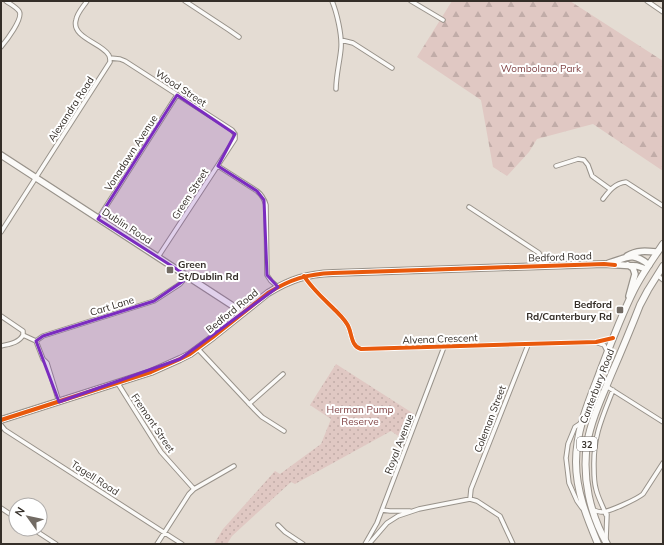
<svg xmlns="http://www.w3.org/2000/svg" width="664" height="545" viewBox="0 0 664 545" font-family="Mulish,sans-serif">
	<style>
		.grass { fill: url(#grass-dots) }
		.forest { fill: url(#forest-firs) }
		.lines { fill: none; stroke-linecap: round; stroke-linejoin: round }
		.minor-casing { stroke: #98928a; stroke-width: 5.5 }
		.secondary-casing { stroke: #98928a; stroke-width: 8 }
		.primary-casing { stroke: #98928a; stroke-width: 8 }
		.minor { stroke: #fbfaf8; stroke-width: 3.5 }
		.secondary { stroke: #fbfaf8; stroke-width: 5.5 }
		.primary { stroke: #fbfaf8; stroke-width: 6 }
		.cycleway-casing { stroke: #fff; stroke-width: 6 }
		.cycleway { stroke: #e8590c; stroke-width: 4 }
		.marked { fill: #7b2cbf; fill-opacity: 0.2; stroke: #7b2cbf; stroke-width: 3; stroke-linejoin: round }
		.poi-dot { fill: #726b64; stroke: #fff; stroke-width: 1.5 }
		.labels { text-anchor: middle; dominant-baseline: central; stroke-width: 4; stroke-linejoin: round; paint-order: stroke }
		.shield { fill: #fff; stroke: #716d68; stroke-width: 1 }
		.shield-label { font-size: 9px; font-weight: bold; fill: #342e28 }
		.park-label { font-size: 10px; fill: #804344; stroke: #fff }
		.street-label { font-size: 10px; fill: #342e28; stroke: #fff }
		.poi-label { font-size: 10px; font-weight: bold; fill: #342e28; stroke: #fff; text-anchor: start }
	</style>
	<defs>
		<pattern id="grass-dots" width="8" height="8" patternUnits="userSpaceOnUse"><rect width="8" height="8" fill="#e0c8c3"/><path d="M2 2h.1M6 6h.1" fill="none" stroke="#c1aca8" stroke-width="1.8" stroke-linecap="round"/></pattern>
		<pattern id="forest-firs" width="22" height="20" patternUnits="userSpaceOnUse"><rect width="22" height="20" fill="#e0c8c3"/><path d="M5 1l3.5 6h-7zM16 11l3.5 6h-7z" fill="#c1aca8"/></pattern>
	</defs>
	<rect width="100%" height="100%" fill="#e4dcd3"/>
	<path class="grass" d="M 336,364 L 414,414 L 404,440 L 391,431 L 295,484 L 291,482 L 232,536 L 227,544 L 214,544 L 223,529 L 275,471 L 280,474 L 321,444 L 331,419 L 310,405 Z"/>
	<path class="forest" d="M 452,1 L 570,1 L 663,61 L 663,171 L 593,124 L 537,139 L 529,152 L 507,176 L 493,167 L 481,100 L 417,57 Z"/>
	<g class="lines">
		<g class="minor-casing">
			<path id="minor" d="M 185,1 L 229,30 L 239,37
				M 332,1 C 337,13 342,35 341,48 C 340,61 336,75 336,89
				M 411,1 L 443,20
				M 647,1 L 663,12
				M 341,40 L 353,43 L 392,68
				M 1,47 C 6,41 24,18 19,11 C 16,7 10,4 6,1
				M 110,58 L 120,59 L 125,61 L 232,130 L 235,134 L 235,139 L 158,257
				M 218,166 L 257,191 C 262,195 264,198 266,205 L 267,275 L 271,281 L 278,287
				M 556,166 L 578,159 L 584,160 L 588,165 L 592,176 L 610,189
				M 603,199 C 609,191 615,183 626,182 L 663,206
				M 469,207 L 539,253 L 541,258 L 542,266
				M 98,219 L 177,95
				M 1,232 L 110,62 C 110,59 110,56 108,54 C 101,43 71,37 76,20 C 77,13 83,7 87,1
				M 657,275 L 663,280
				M 304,276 C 312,289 325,300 336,311 C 341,316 347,322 349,328 C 352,336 352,347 361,349 L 596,342 L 612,339
				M 1,316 L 23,331 L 23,335 L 36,341 L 43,359 L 47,363 L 59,402
				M 36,341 L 43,336 L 154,301 L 180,284 L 187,276
				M 598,343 L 604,345 L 607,351
				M 1,346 C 9,344 19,343 23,335
				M 198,349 L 255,410 L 262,417 L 284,431
				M 117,382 L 161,452 L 194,489
				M 606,386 L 663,422
				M 249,404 L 283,374
				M 581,423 L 575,427 L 568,444 L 566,458 L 569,483 L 577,501 L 582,508
				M 1,425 L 5,430 L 182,544
				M 470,499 L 471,489 L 528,345
				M 1,508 L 16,518
				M 382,510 L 390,511 L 410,511
				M 593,510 C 596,511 599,512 602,512 C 609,512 637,499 643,494 L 663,463
				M 606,515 C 603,506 598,498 596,489 C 594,482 594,475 594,468 C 593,437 602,418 613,390
				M 278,525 L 285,532 L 303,544
				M 33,529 L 56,544
				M 606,540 L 607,514
				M 157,544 L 189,494 L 194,489 L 234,466
				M 365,544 L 377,523 L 444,347
				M 369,544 L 387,523 L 398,516 L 419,509 L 470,499 L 477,501 L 500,516 L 513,544"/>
		</g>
		<g class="secondary-casing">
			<path id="secondary" d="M 1,155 L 236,308 L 241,314
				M 627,256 C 637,250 646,251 657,252
				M 609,263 C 627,258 632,251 649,265
				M 628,265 L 633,268 L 635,274 L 629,296
				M 1,420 L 151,372 L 180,359 L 190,354 L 213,337 L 268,293 C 291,279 307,274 333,273 L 604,264 L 637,266 L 646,269"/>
		</g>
		<g class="primary-casing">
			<path id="primary" d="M 598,544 C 587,518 576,491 576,462 C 576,432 587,405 598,377 C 609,348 620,318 634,290 C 642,274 653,259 663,244
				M 607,544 C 590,514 582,478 587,444 C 591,420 602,397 611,375 C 621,352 631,328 640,305 L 648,290 L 663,266"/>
		</g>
		<use href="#minor" class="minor"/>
		<use href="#secondary" class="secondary"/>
		<use href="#primary" class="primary"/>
		<g class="cycleway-casing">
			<path id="cycleway" d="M 304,276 C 312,289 325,300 336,311 C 341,316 347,322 349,328 C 352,336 352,347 361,349 L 596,342 L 613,338
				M 1,420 L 151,372 L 180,359 L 190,354 L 213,337 L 268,293 C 291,279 307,274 333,273 L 604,264 L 615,265"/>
		</g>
		<use href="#cycleway" class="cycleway"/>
	</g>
	<path class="marked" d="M 177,95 L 235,134 L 218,166 L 257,191 L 264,200 L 267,275 L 278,287 L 180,359 L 59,402 L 36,341 L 43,336 L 154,301 L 189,277 L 98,219 Z"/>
	<g class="poi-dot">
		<rect x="166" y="266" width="8" height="8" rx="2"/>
		<rect x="616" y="306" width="8" height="8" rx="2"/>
	</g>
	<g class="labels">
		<rect class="shield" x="577" y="437" width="20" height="14" rx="3"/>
		<g class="shield-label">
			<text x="587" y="444">32</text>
		</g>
		<g class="park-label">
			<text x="541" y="68">Wombolano Park</text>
			<text x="360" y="409">Herman Pump<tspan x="360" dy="12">Reserve</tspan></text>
		</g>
		<g class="street-label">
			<text transform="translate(181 88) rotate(33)">Wood Street</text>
			<text transform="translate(71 109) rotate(-57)">Alexandra Road</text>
			<text transform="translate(131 153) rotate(-57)">Vonadawn Avenue</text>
			<text transform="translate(190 194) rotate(-57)">Green Street</text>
			<text transform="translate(127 226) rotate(33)">Dublin Road</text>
			<text transform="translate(560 257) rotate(-2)">Bedford Road</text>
			<text transform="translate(112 306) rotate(-17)">Cart Lane</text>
			<text transform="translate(232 311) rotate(-39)">Bedford Road</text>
			<text transform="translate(440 339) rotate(-2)">Alvena Crescent</text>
			<text transform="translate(597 386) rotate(-69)">Canterbury Road</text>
			<text transform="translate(490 419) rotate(-69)">Coleman Street</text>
			<text transform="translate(153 423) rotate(56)">Fremont Street</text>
			<text transform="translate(399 444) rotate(-69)">Royal Avenue</text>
			<text transform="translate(95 478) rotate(33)">Tagell Road</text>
		</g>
		<g class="poi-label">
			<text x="178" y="264">Green<tspan x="178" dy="12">St/Dublin Rd</tspan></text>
			<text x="612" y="304" text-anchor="end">Bedford<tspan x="612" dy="12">Rd/Canterbury Rd</tspan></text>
		</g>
	</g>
	<rect width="664" height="545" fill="none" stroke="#342e28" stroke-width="4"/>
	<g transform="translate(28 517) rotate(303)"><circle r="19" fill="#ffffff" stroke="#aeaba9"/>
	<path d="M0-3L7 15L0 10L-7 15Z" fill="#726b64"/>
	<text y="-6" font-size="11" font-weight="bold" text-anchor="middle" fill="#342e28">N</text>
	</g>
</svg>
